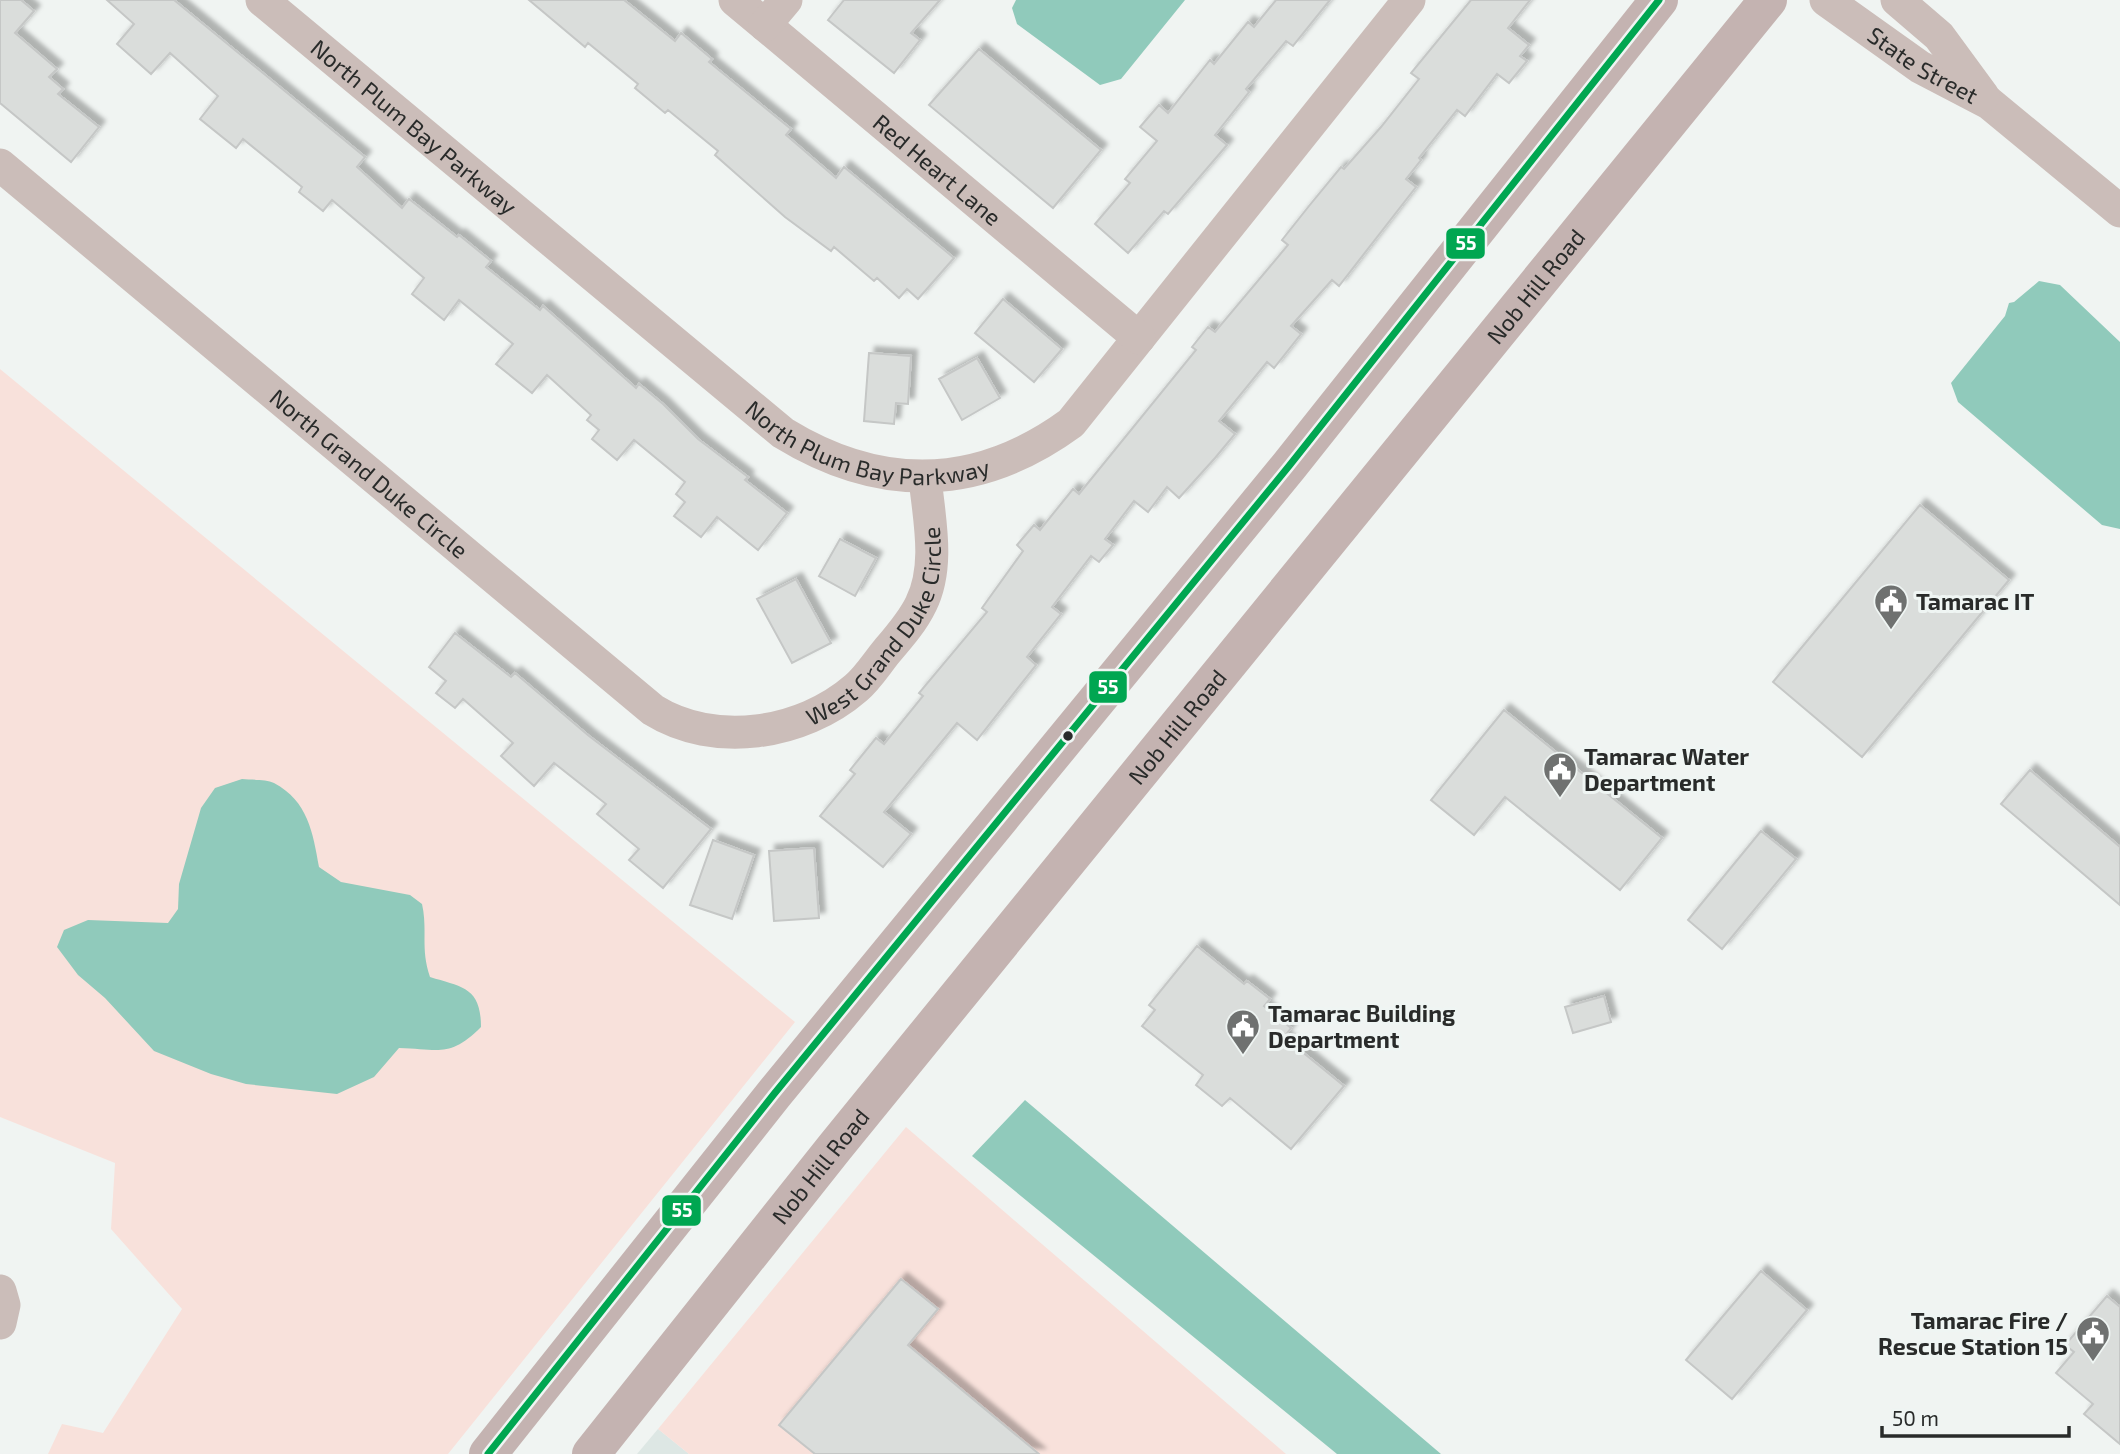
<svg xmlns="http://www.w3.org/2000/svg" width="2120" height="1454" viewBox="0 0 2120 1454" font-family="'Exo 2',sans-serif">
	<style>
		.built { fill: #dde7e4 }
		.green { fill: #f8e1db }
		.water { fill: #90cabb }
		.building { fill: #dadddb; stroke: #c5c7c6; stroke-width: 2; filter: url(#shadow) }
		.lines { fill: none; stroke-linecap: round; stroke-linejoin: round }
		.minor { stroke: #cbbdb9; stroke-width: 33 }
		.major { stroke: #c4b3b1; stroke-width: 38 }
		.bus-1-casing { stroke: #eff5f3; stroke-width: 12 }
		.bus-1 { stroke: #00a651; stroke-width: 7 }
		.bus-dot { fill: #292b2a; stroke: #eff5f3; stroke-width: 2.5 }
		.labels { text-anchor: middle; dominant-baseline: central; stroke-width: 6; stroke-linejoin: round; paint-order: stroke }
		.street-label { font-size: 23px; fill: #292b2a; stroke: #eff5f3 }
		.poi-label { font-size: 23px; font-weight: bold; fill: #292b2a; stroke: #eff5f3; text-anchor: start }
		.line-badge { stroke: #eff5f3; stroke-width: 2.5 }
		.badge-label { font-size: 19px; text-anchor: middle; font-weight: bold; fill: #fff }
	</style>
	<defs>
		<filter id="shadow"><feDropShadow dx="6" dy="-6" stdDeviation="2" flood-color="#0004"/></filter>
	</defs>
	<rect width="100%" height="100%" fill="#f0f4f2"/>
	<path class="built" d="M 658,1429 L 689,1454 L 637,1454 Z"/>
	<path class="green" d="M 0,369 L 795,1022 L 448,1454 L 48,1454 L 62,1424 L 103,1433 L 182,1309 L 111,1229 L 115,1163 L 0,1117 Z
		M 906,1127 L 1286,1454 L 689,1454 L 658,1429 Z"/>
	<path class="water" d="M 1016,0 L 1185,0 L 1121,79 L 1100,85 L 1017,24 L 1012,8 Z
		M 2039,281 L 2060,285 L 2120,342 L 2120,529 L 2102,525 L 1958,402 L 1951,383 L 2005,316 L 2009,303 L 2014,302 Z
		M 242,779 C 251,780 266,779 274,783 C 308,801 313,833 319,867 L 341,882 L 410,895 L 422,904 C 428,931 420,948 430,977 C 462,987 481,987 481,1027 C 450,1058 440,1049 399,1048 L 374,1077 L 337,1094 L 246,1084 L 211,1074 L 154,1051 L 105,998 L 78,975 L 57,947 L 64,930 L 88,920 L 168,923 L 178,909 L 179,884 L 201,808 L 215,788 Z
		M 1025,1100 L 1441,1454 L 1337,1454 L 972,1156 Z"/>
	<path class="building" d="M 0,0 L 21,0 L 34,11 L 15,33 L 57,69 L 49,77 L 63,89 L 58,94 L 99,127 L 71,162 L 0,103 Z
		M 107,0 L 174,0 L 365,157 L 357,167 L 402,208 L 409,199 L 457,237 L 459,235 L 491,261 L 486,267 L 540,310 L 543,306 L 636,388 L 639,384 L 663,404 L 698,439 L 748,477 L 745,480 L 787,513 L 758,550 L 717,517 L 701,537 L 674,516 L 685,502 L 676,494 L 685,482 L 634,440 L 617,460 L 592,439 L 599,430 L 587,420 L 591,415 L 547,375 L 532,393 L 496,364 L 513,344 L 459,300 L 444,320 L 412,294 L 424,278 L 332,200 L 323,211 L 299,192 L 302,187 L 243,139 L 236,148 L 200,119 L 218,96 L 170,53 L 151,74 L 117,44 L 134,24 Z
		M 529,0 L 624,0 L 675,41 L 681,33 L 712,59 L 709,62 L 791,129 L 786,135 L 836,178 L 844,167 L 954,258 L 918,299 L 907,289 L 899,298 L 877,278 L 874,281 L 834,247 L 831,251 L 785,217 L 715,155 L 718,151 L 668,110 L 665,113 L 635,88 L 638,84 L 588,43 L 585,47 Z
		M 844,0 L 940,0 L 911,33 L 920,40 L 894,73 L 828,20 Z
		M 1276,0 L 1330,0 L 1293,46 L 1286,41 L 1246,89 L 1249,92 L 1215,135 L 1227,145 L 1168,214 L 1164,211 L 1128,253 L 1095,224 L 1130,183 L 1125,179 L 1157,141 L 1140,127 L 1159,105 L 1168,113 L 1210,60 L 1214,64 L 1248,22 L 1254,27 Z
		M 1471,0 L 1530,0 L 1508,28 L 1529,45 L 1520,56 L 1527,61 L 1509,83 L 1497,74 L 1465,116 L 1457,110 L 1419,158 L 1421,160 L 1406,179 L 1416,187 L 1339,286 L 1332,280 L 1291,326 L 1301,334 L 1274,368 L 1267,362 L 1219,421 L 1235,434 L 1215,458 L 1179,498 L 1167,487 L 1148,512 L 1134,501 L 1105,539 L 1113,545 L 1099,562 L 1091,556 L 1052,607 L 1061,614 L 1027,657 L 1036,665 L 977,740 L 957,723 L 884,812 L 911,834 L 883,867 L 820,816 L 855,774 L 850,770 L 876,738 L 884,744 L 923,696 L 919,693 L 987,612 L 982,608 L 1023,551 L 1017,545 L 1034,525 L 1040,530 L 1073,489 L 1079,494 L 1196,350 L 1192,347 L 1208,327 L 1215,332 L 1288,245 L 1282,240 L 1309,206 L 1341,167 L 1344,169 L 1381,127 L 1419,79 L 1411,73 Z
		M 979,49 L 1101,150 L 1053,208 L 929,105 Z
		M 1003,299 L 1062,349 L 1034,382 L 975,333 Z
		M 869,353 L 911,356 L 908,404 L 896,403 L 894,424 L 864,421 Z
		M 977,358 L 1000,398 L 962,420 L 939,379 Z
		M 1920,505 L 2009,580 L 1862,757 L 1773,682 Z
		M 840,539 L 876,558 L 855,596 L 819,576 Z
		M 796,579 L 831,643 L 792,663 L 757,599 Z
		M 455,633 L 511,677 L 515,673 L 589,736 L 711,829 L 663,888 L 629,860 L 639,849 L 597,814 L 606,804 L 554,763 L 534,786 L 501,756 L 513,743 L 463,699 L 455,708 L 436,693 L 446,681 L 429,667 Z
		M 1504,710 L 1662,838 L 1620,890 L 1505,797 L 1474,835 L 1431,800 Z
		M 2030,770 L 2120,847 L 2120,905 L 2001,804 Z
		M 1761,831 L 1796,859 L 1722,949 L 1688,920 Z
		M 713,840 L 754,855 L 732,919 L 690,905 Z
		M 814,848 L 819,918 L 774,921 L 769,851 Z
		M 1197,946 L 1244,984 L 1247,981 L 1270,999 L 1264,1006 L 1291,1028 L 1284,1037 L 1344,1086 L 1291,1149 L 1230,1098 L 1222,1106 L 1196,1085 L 1203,1075 L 1142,1026 L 1155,1010 L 1149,1005 Z
		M 1604,996 L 1611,1022 L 1573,1033 L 1565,1007 Z
		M 1761,1271 L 1807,1310 L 1732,1399 L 1686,1360 Z
		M 901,1279 L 938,1309 L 908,1345 L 1039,1454 L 815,1454 L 779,1425 Z
		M 2107,1296 L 2120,1307 L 2120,1444 L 2084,1414 L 2093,1404 L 2056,1373 L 2074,1352 L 2065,1345 Z"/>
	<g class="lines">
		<g class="minor">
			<path id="s1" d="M 262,0 L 783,433 C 881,493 978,491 1071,423 L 1409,0"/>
			<path id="s2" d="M 735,0 L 1139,338"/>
			<path id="s3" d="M 1826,0 L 1920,67 L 1989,103 L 2120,211"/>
			<path d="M 1897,0 L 1939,36 L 1983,96"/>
			<path d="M 765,25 L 786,0"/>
			<path id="s4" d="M 0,165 L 653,710 C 714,748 802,735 856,688 C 868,678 877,663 887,651 C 899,637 913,621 921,604 C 940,566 929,518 925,478"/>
			<path d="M 0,1291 L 4,1305 L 0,1323"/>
		</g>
		<g class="major">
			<path d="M 488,1454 L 774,1094 L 1289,466 L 1659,0"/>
			<path id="s5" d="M 591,1454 L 835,1147 L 1768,0"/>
		</g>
		<g class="bus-1-casing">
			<path id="bus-1" d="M 488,1454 L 774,1094 L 1289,466 L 1659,0"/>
		</g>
		<use href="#bus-1" class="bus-1"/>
	</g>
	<defs>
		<g id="civic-pin" transform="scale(1.75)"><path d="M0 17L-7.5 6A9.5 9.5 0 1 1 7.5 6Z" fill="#6f7170" stroke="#eff5f3"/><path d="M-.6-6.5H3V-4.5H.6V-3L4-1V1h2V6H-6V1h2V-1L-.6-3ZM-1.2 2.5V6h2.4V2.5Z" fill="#fff"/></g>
	</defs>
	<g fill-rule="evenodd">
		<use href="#civic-pin" x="1891" y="601"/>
		<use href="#civic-pin" x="1560" y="769"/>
		<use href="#civic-pin" x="1243" y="1026"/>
		<use href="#civic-pin" x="2093" y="1333"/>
	</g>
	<circle class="bus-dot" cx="1068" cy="736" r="6"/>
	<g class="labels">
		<g class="street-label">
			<text stroke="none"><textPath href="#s3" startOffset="117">State Street</textPath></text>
			<text stroke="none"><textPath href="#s1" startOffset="198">North Plum Bay Parkway</textPath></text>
			<text stroke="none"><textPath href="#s2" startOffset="264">Red Heart Lane</textPath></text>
			<text stroke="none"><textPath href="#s5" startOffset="1502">Nob Hill Road</textPath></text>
			<text stroke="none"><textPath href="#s1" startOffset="763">North Plum Bay Parkway</textPath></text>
			<text stroke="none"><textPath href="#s4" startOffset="481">North Grand Duke Circle</textPath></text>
			<text stroke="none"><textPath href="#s4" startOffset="1132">West Grand Duke Circle</textPath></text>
			<text stroke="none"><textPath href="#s5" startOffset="934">Nob Hill Road</textPath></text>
			<text stroke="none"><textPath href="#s5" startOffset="368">Nob Hill Road</textPath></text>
		</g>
		<g class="poi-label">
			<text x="1916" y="601">Tamarac IT</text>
			<text x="1584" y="756">Tamarac Water<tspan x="1584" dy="26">Department</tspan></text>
			<text x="1268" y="1013">Tamarac Building<tspan x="1268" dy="26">Department</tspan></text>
			<text x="2068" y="1320" text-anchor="end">Tamarac Fire /<tspan x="2068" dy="26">Rescue Station 15</tspan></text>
		</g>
	</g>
	<g class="line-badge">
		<rect x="1445" y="227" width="41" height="33" rx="7" fill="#00a651"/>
		<rect x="1088" y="670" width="40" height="34" rx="7" fill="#00a651"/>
		<rect x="661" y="1194" width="41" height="33" rx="7" fill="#00a651"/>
	</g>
	<g class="badge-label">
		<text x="1466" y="250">55</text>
		<text x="1108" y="694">55</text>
		<text x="682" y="1217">55</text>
	</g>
	<path d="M1882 1426v10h187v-10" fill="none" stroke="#292b2a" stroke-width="3.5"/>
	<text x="1892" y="1426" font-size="21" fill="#292b2a" stroke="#eff5f3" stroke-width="5" paint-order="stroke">50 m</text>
</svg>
